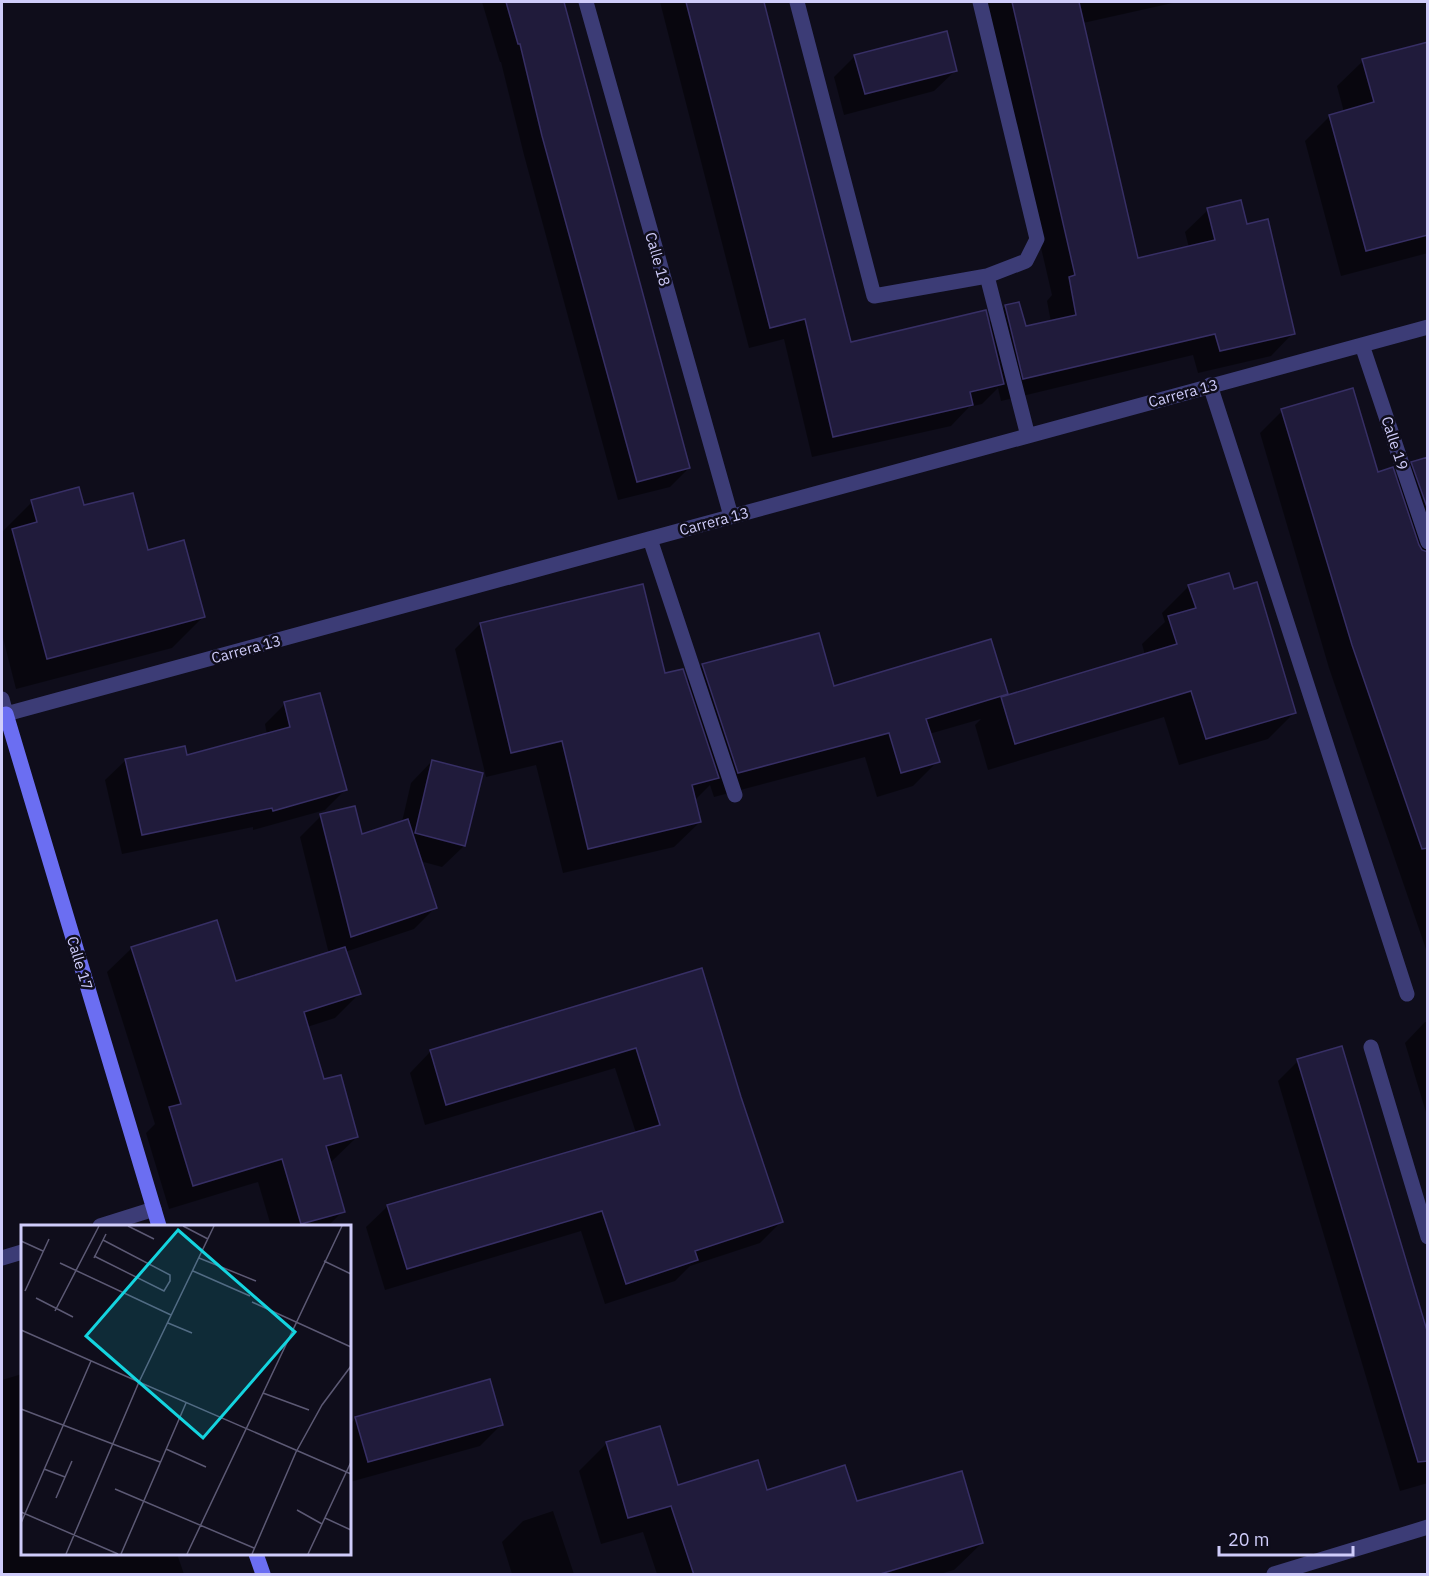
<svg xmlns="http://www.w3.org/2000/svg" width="1429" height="1576" viewBox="0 0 1429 1576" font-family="'IBM Plex Sans',sans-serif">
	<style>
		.shadow { fill: #0007 }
		.building { fill: #201b3b; stroke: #372f65; stroke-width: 1.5 }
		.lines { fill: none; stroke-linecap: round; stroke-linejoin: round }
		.minor { stroke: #3c3c76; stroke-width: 15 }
		.tertiary { stroke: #3c3c76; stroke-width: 15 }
		.secondary { stroke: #6b6ef2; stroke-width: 15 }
		.labels { text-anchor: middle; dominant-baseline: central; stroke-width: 5; stroke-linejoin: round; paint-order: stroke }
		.street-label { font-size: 15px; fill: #cfccfa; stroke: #0f0d1b }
		.inset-road { fill: none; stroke: #5c5974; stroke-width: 1.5 }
		.view { fill: #14d4df; fill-opacity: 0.15; stroke: #14d4df; stroke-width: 3 }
		.inset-edge { fill: none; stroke: #cfccfa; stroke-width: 3 }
	</style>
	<rect width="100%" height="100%" fill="#0f0d1b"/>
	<path class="shadow" d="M 482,2 L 562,2 L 689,468 L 670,487 L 618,500 L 524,155 L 501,62 L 500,62 Z
		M 660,2 L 762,2 L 850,343 L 988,324 L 1005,307 L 1018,303 L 1025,328 L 1051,322 L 1047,301 L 1052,295 L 984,2 L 1177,2 L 1083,23 L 1137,260 L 1189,248 L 1185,232 L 1208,210 L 1246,226 L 1293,333 L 1271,356 L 1198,373 L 1193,355 L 1001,401 L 998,388 L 982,404 L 969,407 L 951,426 L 812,457 L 784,339 L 749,348 Z
		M 1428,44 L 1428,253 L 1341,276 L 1305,141 L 1330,116 L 1344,112 L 1337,86 L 1363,61 Z
		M 855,56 L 956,70 L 934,91 L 844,115 L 834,77 Z
		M 1282,411 L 1377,474 L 1395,480 L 1412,463 L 1428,459 L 1428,955 L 1329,668 L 1260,433 Z
		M 32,502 L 147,552 L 203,617 L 172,648 L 16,689 L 2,634 L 2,532 Z
		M 1189,586 L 1233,591 L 1295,712 L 1268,739 L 1179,765 L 1164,717 L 988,770 L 975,725 L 981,719 L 929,734 L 938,761 L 913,786 L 877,797 L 865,757 L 714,797 L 710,785 L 694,801 L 700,822 L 674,847 L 563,873 L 536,765 L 486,777 L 455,649 L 480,624 L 686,682 L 702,665 L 833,687 L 1007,694 L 1003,698 L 1145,655 L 1142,644 L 1165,622 L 1162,613 Z
		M 285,704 L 345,790 L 325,810 L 253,830 L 253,827 L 122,854 L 105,780 L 126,760 L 186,757 L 267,735 L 265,724 Z
		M 432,761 L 464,846 L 442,867 L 420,861 L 435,908 L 414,929 L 345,952 L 359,994 L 335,1018 L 307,1027 L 323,1081 L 357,1137 L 332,1161 L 329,1162 L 343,1211 L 328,1226 L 271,1226 L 258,1182 L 169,1209 L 146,1133 L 155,1124 L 107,972 L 132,948 L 235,983 L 329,954 L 300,837 L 321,816 L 361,836 L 402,822 L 411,783 Z
		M 701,970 L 739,1097 L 781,1222 L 760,1243 L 690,1266 L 675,1281 L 605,1304 L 581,1231 L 385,1290 L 366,1227 L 388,1206 L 636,1133 L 615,1068 L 425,1125 L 410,1073 L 431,1051 Z
		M 1425,1022 L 1428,1022 L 1428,1119 L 1405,1043 Z
		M 1298,1061 L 1428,1339 L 1428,1483 L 1400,1491 L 1278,1081 Z
		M 22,1374 L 22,1554 L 177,1554 L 184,1574 L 2,1574 L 2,1380 Z
		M 356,1418 L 502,1424 L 480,1446 L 350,1482 L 350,1424 Z
		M 607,1443 L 677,1487 L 766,1492 L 856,1503 L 982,1543 L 954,1570 L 940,1574 L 657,1574 L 643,1532 L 601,1544 L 579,1471 Z
		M 553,1511 L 574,1574 L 512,1574 L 502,1542 L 523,1521 Z"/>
	<path class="building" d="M 506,2 L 564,2 L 690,468 L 637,482 L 542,136 L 520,44 L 518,44 Z
		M 686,2 L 764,2 L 851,342 L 986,310 L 1004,384 L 970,392 L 973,405 L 833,437 L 805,319 L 770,328 Z
		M 1012,2 L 1079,2 L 1138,258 L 1215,240 L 1207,208 L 1241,200 L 1247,224 L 1268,219 L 1295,334 L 1220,351 L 1215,334 L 1023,379 L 1005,305 L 1019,302 L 1026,326 L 1076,315 L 1069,277 L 1075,275 Z
		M 947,31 L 957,71 L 865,94 L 854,55 Z
		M 1428,42 L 1428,235 L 1366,251 L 1329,115 L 1374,102 L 1362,59 Z
		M 1353,388 L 1378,472 L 1393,467 L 1419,545 L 1422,550 L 1428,552 L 1428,848 L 1422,849 L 1352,645 L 1281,409 Z
		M 1428,457 L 1428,510 L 1411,462 Z
		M 79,487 L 84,505 L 133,493 L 148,550 L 184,540 L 205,617 L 47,659 L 12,529 L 37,522 L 31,500 Z
		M 1229,573 L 1234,589 L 1257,582 L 1296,713 L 1206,739 L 1191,691 L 1015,744 L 1001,697 L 1177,644 L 1168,616 L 1196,608 L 1188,585 Z
		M 643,584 L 665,673 L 683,669 L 719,778 L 692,785 L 701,822 L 588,849 L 562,741 L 511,753 L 480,623 Z
		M 819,633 L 834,686 L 991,639 L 1008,694 L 926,719 L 940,762 L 901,773 L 889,733 L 738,773 L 702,664 Z
		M 320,693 L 347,790 L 273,811 L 272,808 L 142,835 L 125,759 L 185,746 L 187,755 L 290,727 L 284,702 Z
		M 432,760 L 483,773 L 465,846 L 415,833 Z
		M 355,806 L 362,834 L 408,819 L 437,908 L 351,937 L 320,814 Z
		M 217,920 L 236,981 L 345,947 L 361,994 L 304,1012 L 324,1079 L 341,1075 L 358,1137 L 326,1146 L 345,1212 L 301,1224 L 282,1159 L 193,1186 L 169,1107 L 181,1104 L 131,947 Z
		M 702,968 L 741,1097 L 783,1222 L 695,1251 L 698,1260 L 626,1284 L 602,1211 L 407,1269 L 387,1205 L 660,1125 L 636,1048 L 446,1105 L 430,1050 Z
		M 1342,1046 L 1428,1334 L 1428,1461 L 1418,1462 L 1297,1059 Z
		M 490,1379 L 503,1425 L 368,1462 L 355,1417 Z
		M 660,1426 L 678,1485 L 758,1460 L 767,1490 L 845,1465 L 857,1501 L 962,1471 L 983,1543 L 877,1575 L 694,1575 L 671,1506 L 628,1518 L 606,1442 Z"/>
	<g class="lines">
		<path class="minor" d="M 586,2 L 731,516
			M 797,2 L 874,296 L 987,276 L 1026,261 L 1037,239 L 980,2
			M 987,276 L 1028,436
			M 1362,345 L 1428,542
			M 1210,385 L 1407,994
			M 650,539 L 735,795
			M 2,699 L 6,714 L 1428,327
			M 1371,1047 L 1428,1237
			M 100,1226 L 154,1209
			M 2,1258 L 22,1252"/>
		<path class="tertiary" d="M 1274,1574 L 1428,1527"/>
		<path class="secondary" d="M 2,715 L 6,714 L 159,1226
			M 256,1554 L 263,1574"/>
	</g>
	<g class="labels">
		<g class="street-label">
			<text transform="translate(658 259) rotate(74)">Calle 18</text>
			<text transform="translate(1183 393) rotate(-15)">Carrera 13</text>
			<text transform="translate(1395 443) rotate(72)">Calle 19</text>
			<text transform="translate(714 521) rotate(-15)">Carrera 13</text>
			<text transform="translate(246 649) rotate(-15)">Carrera 13</text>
			<text transform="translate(80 963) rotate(73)">Calle 17</text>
		</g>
	</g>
	<g transform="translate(21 1225)">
		<rect width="330" height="330" fill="#0f0d1b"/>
		<path class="inset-road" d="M 107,1 L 133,14M 162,1 L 187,14M 0,16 L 22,26M 73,31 L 143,66 L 149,56 L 149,50 L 82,15M 73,33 L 85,9M 178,33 L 235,56M 303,36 L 330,49M 39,38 L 150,90M 172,46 L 229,71M 4,66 L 28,14M 15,73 L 52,92M 231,77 L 330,122M 34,86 L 78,1M 147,98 L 171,108M 0,105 L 118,157 L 193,1M 242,168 L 288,185M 0,184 L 139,237M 145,224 L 185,242M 23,244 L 44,252M 94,264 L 233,323M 35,273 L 51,236M 276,285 L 301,299M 0,287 L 97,329M 304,293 L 330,305M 0,298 L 70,136M 45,329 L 118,157 L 330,249M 100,329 L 165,178M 166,329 L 321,1M 231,329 L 275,227 L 301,180 L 330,141M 287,329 L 330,237"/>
		<path class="view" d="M 157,5 L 274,107 L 182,213 L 65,111 Z"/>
		<rect width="330" height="330" class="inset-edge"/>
	</g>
	<rect width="1429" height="1576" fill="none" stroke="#cfccfa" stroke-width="6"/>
	<path d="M1219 1546v9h134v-9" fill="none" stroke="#cfccfa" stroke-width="3"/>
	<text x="1228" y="1546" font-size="18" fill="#cfccfa" stroke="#0f0d1b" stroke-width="4.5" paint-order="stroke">20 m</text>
</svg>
